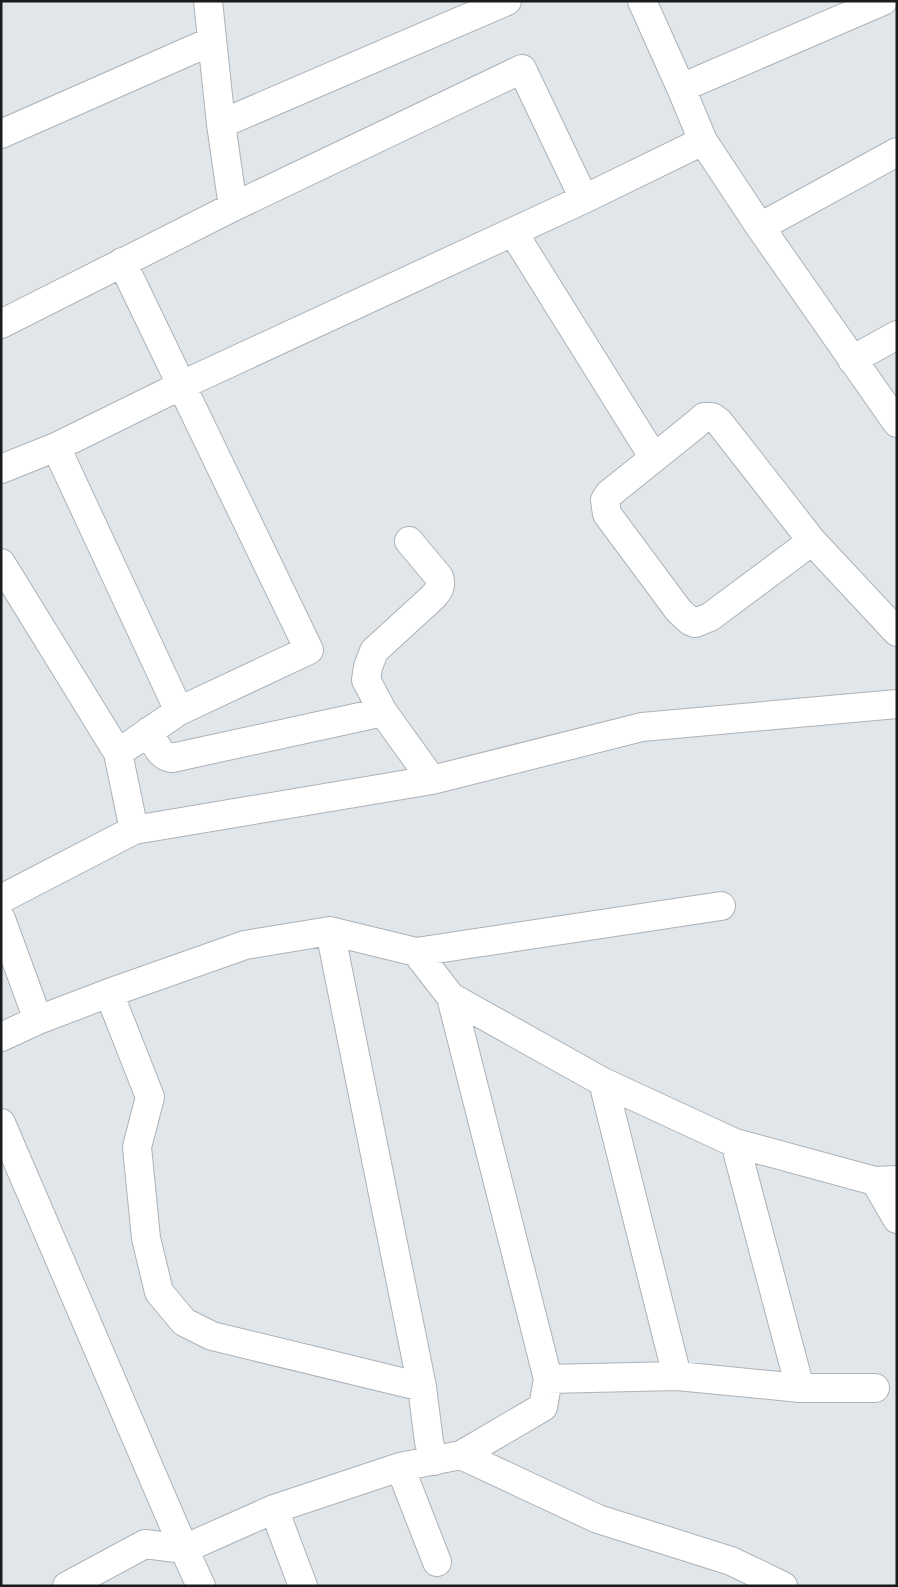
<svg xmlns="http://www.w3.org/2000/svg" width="898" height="1587" viewBox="0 0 898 1587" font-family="Roboto,sans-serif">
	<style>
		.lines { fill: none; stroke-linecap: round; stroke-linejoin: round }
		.minor-casing { stroke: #adb2b7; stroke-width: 30 }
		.minor { stroke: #fff; stroke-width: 28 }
	</style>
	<rect width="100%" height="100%" fill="#e0e6ea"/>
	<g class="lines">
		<g class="minor-casing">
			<path id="minor" d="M 208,1 L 221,124 L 233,207
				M 642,1 L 681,88 L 703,141 L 760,227 L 897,423
				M 681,88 L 883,1
				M 221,124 L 507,1
				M 1,134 L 212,41
				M 760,227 L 897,152
				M 513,232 L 654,458
				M 1,324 L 233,207 L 522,69 L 584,199
				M 852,360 L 897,335
				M 56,447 L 179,711
				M 1,469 L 56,447 L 182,385 L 584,199 L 703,141
				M 409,541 L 439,577 C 442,586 439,590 433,597 L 374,651 L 368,667 L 366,680 L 383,712 L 432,780 L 642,727 L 897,704
				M 812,541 L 710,617 L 695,623 L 690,621 L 679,611 L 607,514 L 605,500 L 609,494 L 695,425 L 704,417 L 712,417 L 719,422 L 812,541 L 897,632
				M 1,563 L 118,753 L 134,830 L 1,899
				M 149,731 C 155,742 159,757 172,758 L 383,712
				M 118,753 L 179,711 L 309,650 L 122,262
				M 134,830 L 432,780
				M 1,919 L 38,1020
				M 330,931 L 422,1387 L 429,1442 L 434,1461
				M 416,952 L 721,906
				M 109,993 L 150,1097 L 137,1147 L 146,1238 L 159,1292 L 184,1322 L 212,1336 L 422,1387
				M 451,997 L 548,1379 L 677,1376 L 800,1388 L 875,1388
				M 1,1037 L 38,1020 L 109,993 L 245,945 L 330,931 L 416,952 L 451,997 L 603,1082 L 735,1143 L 875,1181 L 897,1180
				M 603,1082 L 677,1376
				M 1,1123 L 184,1549 L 201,1586
				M 735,1143 L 800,1388
				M 875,1181 L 897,1219
				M 461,1455 L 543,1407 L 548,1379
				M 400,1467 L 437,1562
				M 274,1509 L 303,1586
				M 67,1586 L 145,1544 L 184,1549 L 274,1509 L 400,1467 L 461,1455 L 598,1519 L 731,1561 L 783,1586"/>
		</g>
		<use href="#minor" class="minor"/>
	</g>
	<rect width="898" height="1587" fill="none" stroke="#191b1d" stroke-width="5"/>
</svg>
